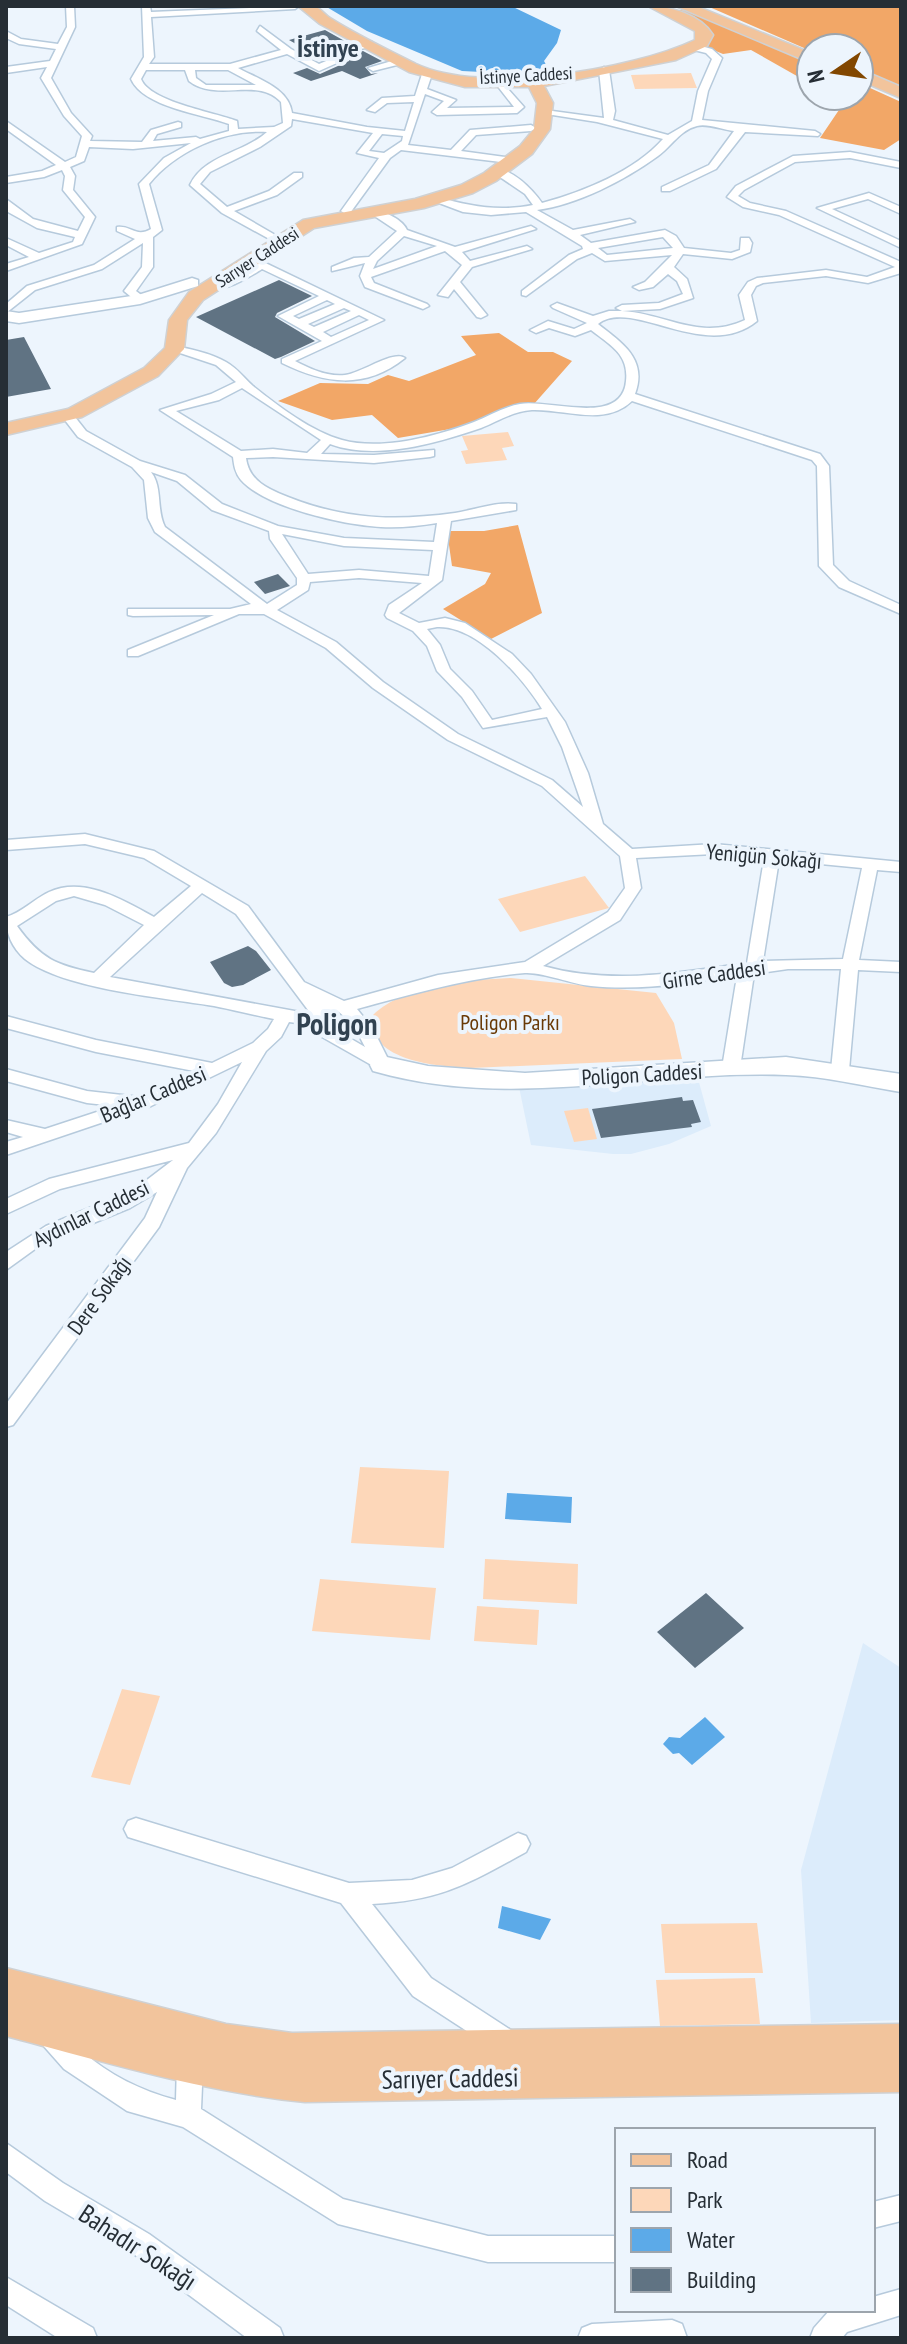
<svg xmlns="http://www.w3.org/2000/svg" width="907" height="2344" viewBox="0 0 907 2344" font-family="'PT Sans Narrow',sans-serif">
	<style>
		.built { fill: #dcecfb }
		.green { fill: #fdd7b9 }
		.forest { fill: #f2a767 }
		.water { fill: #5caae8 }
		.building { fill: #607383 }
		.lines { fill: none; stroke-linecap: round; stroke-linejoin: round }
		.street-casing { stroke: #b6cadc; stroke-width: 3 }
		.secondary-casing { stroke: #b6cadc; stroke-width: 3 }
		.primary-casing { stroke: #cfd1d3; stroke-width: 3 }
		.street { fill: #fff; fill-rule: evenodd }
		.secondary { fill: #fff; fill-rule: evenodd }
		.primary { fill: #f2c49c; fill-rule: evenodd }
		.labels { text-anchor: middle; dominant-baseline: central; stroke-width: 8; stroke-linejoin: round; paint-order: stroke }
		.far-street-label { font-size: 18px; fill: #262e35; stroke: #edf5fd }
		.street-label { font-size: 22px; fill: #262e35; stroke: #edf5fd }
		.park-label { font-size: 22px; fill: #693905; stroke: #edf5fd }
		.far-district-label { font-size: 26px; font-weight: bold; fill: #314251; stroke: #edf5fd }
		.near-street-label { font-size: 26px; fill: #262e35; stroke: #edf5fd }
		.district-label { font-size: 30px; font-weight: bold; fill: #314251; stroke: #edf5fd }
	</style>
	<rect width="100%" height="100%" fill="#edf5fd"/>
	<path class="built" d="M 697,1075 L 711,1126 L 669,1144 L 631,1154 L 613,1154 L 531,1145 L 519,1087 Z
		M 863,1643 L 901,1668 L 901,2020 L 811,2023 L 801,1870 Z"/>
	<path class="green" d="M 691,73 L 697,88 L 635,89 L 631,75 Z
		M 508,432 L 514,446 L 502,448 L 507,460 L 466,464 L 461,451 L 468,450 L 462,436 Z
		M 585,876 L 609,908 L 520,932 L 498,899 Z
		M 511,978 L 656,993 L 674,1023 L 682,1059 L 471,1068 C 436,1066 372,1062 370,1018 C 401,984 468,980 511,978 Z
		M 588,1108 L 597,1139 L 574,1142 L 564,1111 Z
		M 360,1467 L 449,1471 L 444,1548 L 351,1543 Z
		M 485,1559 L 578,1564 L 577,1604 L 483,1599 Z
		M 320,1579 L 436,1588 L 430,1640 L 312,1631 Z
		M 477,1606 L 539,1610 L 537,1645 L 474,1641 Z
		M 122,1689 L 160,1696 L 130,1785 L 91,1777 Z
		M 757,1923 L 763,1973 L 665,1973 L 661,1924 Z
		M 755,1978 L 760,2024 L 660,2026 L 656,1980 Z"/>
	<path class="forest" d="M 707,6 L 901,6 L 901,89 L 859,71 L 859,48 L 811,48 L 811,51 Z
		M 680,10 L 699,13 L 811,62 L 811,84 L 751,50 L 723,54 L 706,47 L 709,30 L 679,13 Z
		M 859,83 L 901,102 L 901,139 L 884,150 L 820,138 L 843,104 L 831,96 L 859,96 Z
		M 499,333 L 528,352 L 553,352 L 572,361 L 534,404 L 517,405 L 468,426 L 398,438 L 372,415 L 332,420 L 278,401 L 320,383 L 368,384 L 388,375 L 409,381 L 476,355 L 461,336 Z
		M 518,525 L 542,613 L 491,639 L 443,609 L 485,584 L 491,573 L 452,566 L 447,531 L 484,531 Z"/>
	<path class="water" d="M 325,6 L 511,6 L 561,30 L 557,43 L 544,61 L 549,70 L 518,74 L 462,71 L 367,31 Z
		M 507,1493 L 572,1497 L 571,1523 L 505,1519 Z
		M 705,1717 L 725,1737 L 692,1765 L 679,1753 L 673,1754 L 663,1744 L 669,1737 L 680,1738 Z
		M 502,1906 L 551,1919 L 540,1940 L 498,1928 Z"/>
	<path class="building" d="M 325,30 L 350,44 L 335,47 L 334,54 L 322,59 L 289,40 Z
		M 363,51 L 382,61 L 365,67 L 371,74 L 378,73 L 360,79 L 342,71 L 311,81 L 293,73 L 307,68 L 320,74 L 349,61 L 350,55 Z
		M 279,280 L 312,296 L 277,313 L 275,317 L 315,341 L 281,357 L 275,359 L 196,317 Z
		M 24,337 L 51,389 L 6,397 L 6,340 Z
		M 278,574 L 290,586 L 265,594 L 254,582 Z
		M 248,946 L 256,951 L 271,970 L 243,985 L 232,987 L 224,983 L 210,962 Z
		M 682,1097 L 683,1101 L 693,1100 L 701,1122 L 691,1124 L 692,1127 L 601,1138 L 592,1109 Z
		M 706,1593 L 744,1628 L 695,1668 L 657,1632 Z"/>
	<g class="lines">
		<g class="street-casing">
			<path id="street" d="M 66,6 L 74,6 L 75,27 L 51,78 L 71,113 L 92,136 L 90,141 L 142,142 L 151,130 L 178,122 L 181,123 L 181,127 L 157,134 L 153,141 L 196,137 L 200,139 L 229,131 L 229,124 C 202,114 143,107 131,79 L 144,57 L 142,6 L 150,6 L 151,12 L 299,6 L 295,9 L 151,17 L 154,57 L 149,64 L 230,64 L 281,50 L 257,31 L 260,26 L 291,49 L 319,64 L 338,56 L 336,50 L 372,42 L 372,46 L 346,53 L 348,58 L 319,71 L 287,54 L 238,68 C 258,79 289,88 292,113 L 367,127 L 405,131 L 414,102 L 387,103 L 375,112 L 367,110 L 382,98 L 415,96 L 422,74 L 427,71 L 432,74 L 427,89 L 456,100 L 447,108 L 514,107 L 496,84 L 501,81 L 524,107 L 517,113 L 437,115 L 432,112 L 444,101 L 425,94 L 408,145 L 451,150 L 470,130 L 531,125 L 536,128 L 531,131 L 476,135 L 461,151 L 505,157 L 505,161 L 501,162 L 401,150 L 390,158 L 350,213 L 346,214 L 341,211 L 379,158 L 357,153 L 373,133 L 292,119 L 291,126 L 260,147 L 210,172 L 200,184 L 227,207 L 269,191 L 294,173 L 302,173 L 302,177 L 277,195 L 234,211 L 277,236 L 278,238 L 273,241 L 222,213 L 190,185 C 204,155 244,153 267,132 C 225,129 176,151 149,184 L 162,230 L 153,237 L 153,267 L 136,291 L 144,297 L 144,301 L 136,301 L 124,291 L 142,267 L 143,243 L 102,269 L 35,290 L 6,313 L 6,304 L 27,286 L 94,265 L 135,239 L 117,231 L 117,227 C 131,225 136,238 151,229 L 139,184 L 164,158 L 191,143 L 133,149 L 89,147 L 84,161 L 70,167 L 75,176 L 73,190 L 95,217 L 82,244 L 6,271 L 6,264 L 29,257 L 6,245 L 6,238 L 39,253 L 73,242 L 75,237 L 37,228 L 8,212 L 6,199 L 33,219 L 78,231 L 85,217 L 63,190 L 65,176 L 62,170 L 44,177 L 6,183 L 6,177 L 42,171 L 56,165 L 6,129 L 6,121 L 65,162 L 76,157 L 82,136 L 64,116 L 41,78 L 47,67 L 6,73 L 6,67 L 50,61 L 56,49 L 19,44 L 6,38 L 6,31 L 21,39 L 58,44 L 67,27 ZM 146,70 L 185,70 L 189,81 C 217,103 258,76 281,102 L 283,123 L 274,127 L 238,129 L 237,121 C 214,112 150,102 141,79 ZM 195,70 L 228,70 L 256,85 L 206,85 L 196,78 ZM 382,134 L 403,136 L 402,141 L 384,153 L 369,151 Z
				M 693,44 L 712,49 L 722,58 L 708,91 L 702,120 L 815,131 L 820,134 L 818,136 L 745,132 L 716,169 L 670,191 L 662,191 L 662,187 L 709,165 L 734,131 C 723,130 707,123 697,126 C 680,130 671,147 658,156 C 625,180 577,205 537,210 L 573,230 L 630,219 L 635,222 L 580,235 L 591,243 L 665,230 L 676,236 L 684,248 L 731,253 L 740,250 L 741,238 L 749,238 L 752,243 L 750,252 L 732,259 L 683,254 L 674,267 L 687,279 L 693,298 L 660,309 L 622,311 C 668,314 699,341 745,320 L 739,295 L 748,282 L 757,278 L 826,270 L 867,277 L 895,267 L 779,215 L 743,207 L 727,197 L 736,186 L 793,156 L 850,152 L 901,162 L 901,168 L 850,158 L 795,162 L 744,190 L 738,196 L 750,203 L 786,211 L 901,262 L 901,273 L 868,283 L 826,276 L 763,283 L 756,286 L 751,295 L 757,321 C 705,363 632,297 598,324 C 622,343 648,359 635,394 L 820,454 L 829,466 L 833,565 L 849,581 L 901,605 L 901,614 L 839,587 L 819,566 L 817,466 L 812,460 L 632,401 C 605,427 566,409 532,410 C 514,411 498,421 481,428 C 437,443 376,461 330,444 L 321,454 L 374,455 L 434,450 L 434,456 L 430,457 L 374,463 L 273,457 L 246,458 C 249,481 268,489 288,497 C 346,520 396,521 455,513 C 474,510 497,501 516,504 L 516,510 L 451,521 L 442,580 L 399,613 L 419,623 L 445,618 L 465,623 L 512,654 L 531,674 L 565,722 L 588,773 L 603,824 L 632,849 L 714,844 L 901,862 L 901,872 L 877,870 L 859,960 L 901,962 L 901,972 L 858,970 L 849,1070 L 840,1076 L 831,1070 L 841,969 L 788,969 L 754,974 L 740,1068 L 731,1074 L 722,1068 L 737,976 C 689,983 640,991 591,986 C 571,984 543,972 525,973 C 468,978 412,994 357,1009 L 373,1029 L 391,1065 L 382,1071 L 315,1033 L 312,1025 L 289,1022 L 281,1037 L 266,1051 L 216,1133 L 187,1168 L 159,1227 L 13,1425 L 6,1427 L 6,1404 L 145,1218 L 157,1192 L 130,1208 L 42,1244 L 6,1270 L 6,1252 L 46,1226 L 135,1189 L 173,1160 L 60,1189 L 6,1214 L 6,1199 L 49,1179 L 189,1143 L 218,1104 L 242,1062 L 151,1106 L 6,1155 L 6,1142 L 23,1137 L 6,1132 L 6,1120 L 45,1129 L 115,1106 L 87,1103 L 6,1081 L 6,1069 L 87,1091 L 140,1097 L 194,1071 L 96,1052 L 6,1028 L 6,1016 L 96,1040 L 212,1063 L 253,1043 L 268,1029 L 274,1019 C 254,1015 234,1010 214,1006 C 165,998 63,989 25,959 C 12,948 6,933 6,917 C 21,913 34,899 49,892 C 84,876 123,900 154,917 L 191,886 L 144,858 L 85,844 L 6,850 L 6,840 L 85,834 L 154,851 L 248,906 L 304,982 L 344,1001 L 438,975 L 525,962 L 608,912 L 625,888 L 620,856 L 542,786 L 448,740 L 373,688 L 326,648 L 264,614 L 239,614 L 138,656 L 128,656 L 128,650 L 214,615 L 133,616 L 128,615 L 128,609 L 230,609 L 251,604 L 155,532 L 148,518 L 144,480 L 132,467 L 78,437 L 61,415 L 71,412 L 86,431 L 140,461 L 185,475 L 222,504 L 278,526 L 344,538 L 434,542 L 437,523 C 419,526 400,528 381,527 C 345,525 266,508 241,480 C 235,473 234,465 233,457 L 160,410 L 211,394 L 236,382 L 216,365 L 168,349 L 174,346 L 180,347 C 195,350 212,354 226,362 C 237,368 244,378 253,386 C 278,406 312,432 342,440 C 382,451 437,436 474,422 C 489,416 503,407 520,404 C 550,399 622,427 626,381 C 629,354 610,345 591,330 L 575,336 L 549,328 L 536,333 L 530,330 L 548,321 L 574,329 L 587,323 L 553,308 L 551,306 L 557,303 L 593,316 L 609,311 L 622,311 L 616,308 L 622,305 L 659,303 L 683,294 L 677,281 L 668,274 L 653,287 L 639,290 L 633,287 L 645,282 L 672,255 L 605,261 L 592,253 L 577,259 L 526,296 L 522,295 L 522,291 L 569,255 L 583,249 L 582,246 L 526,212 L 491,215 L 463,212 L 431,200 L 436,197 C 470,206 498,212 533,205 L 525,194 L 494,173 L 494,169 C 512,168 532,189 542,203 C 583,192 635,171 663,139 L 597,122 L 540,113 L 545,110 L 604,118 L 599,70 L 604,67 L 609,70 L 615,111 L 613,120 L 668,135 L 692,121 L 698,91 L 712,59 L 706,53 L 690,49 ZM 663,237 L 673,248 L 607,255 L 598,248 ZM 242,388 L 321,440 L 307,453 L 273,449 L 241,451 L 176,411 L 219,400 ZM 151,472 L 177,481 L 212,510 L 269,531 L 270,539 L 297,578 L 297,585 L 267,604 L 165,527 C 156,510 163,487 151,472 ZM 282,534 L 344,546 L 433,550 L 429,576 L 359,570 L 308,574 ZM 359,578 L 422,583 L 389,605 L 385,615 L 387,618 L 413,631 L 427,646 L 437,671 L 462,697 L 483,728 L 547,717 L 562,747 L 583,807 L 552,780 L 458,734 L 383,682 L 336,642 L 277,610 L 308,590 L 310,582 ZM 437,627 C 477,625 523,678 542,709 L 492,720 L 472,691 L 450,669 L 440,645 L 427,629 ZM 714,854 L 764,859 L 747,963 C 679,973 611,985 543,966 L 620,920 L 641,888 L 636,858 ZM 779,860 L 862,868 L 843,959 L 763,961 ZM 202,893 L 236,914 L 311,1014 L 110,977 ZM 74,896 L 105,905 L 144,925 L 94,973 C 56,965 41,959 17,926 L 56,901 ZM 339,1012 L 353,1024 L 365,1047 L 329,1026 L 327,1017 L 331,1013 Z
				M 402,58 L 405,63 L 373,71 L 368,68 Z
				M 869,193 L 901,207 L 901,214 L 868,199 L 832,209 L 901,241 L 901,248 L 817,208 Z
				M 373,211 C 384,210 403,220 407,230 L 455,247 L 531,226 L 536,229 L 462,252 L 470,261 L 527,246 L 532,249 L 472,267 L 460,282 L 487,315 L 481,318 L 477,317 L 454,289 L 448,297 L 438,295 L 462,265 L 445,251 L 371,277 L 374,283 L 427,304 L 429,306 L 423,309 L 365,287 L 360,276 L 365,263 L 332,271 L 332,267 L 354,258 L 369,257 L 397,231 L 373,215 ZM 404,236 L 437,246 L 373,269 L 377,261 Z
				M 253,257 L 384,320 L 295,361 C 311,369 327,377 345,375 C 362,373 393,350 405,358 C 365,390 325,384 282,363 L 282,359 L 322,341 L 278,316 L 319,296 L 262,269 C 250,277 220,295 206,287 L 242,273 L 254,264 L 248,260 ZM 327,300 L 335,304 L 299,319 L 293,316 ZM 344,308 L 351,311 L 314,327 L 308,324 ZM 359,315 L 369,320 L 331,337 L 323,332 Z
				M 136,1818 L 349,1883 L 412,1880 L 452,1868 L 518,1833 L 526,1836 L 530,1844 L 526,1852 C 468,1884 440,1901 372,1904 L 431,1978 L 517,2034 L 520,2043 L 517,2052 L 508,2055 L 499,2052 L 413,1996 L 341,1903 L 128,1837 L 124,1829 L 128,1821 Z
				M 50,2022 C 64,2028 70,2041 82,2051 C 109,2075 142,2091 176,2100 L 177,2063 L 181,2054 L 190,2050 L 199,2054 L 203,2063 L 201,2109 L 343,2199 L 488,2236 L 617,2236 L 617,2262 L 488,2262 L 338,2224 L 183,2127 L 127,2111 L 64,2069 L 41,2043 L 38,2034 L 41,2025 Z
				M 6,2143 L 63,2183 L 149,2234 L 280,2328 L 284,2338 L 247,2338 L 131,2252 L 45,2201 L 6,2172 Z
				M 901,2195 L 901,2221 L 873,2228 L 873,2202 Z
				M 6,2277 L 93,2328 L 97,2338 L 58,2338 L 6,2305 Z
				M 901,2289 L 901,2315 L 847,2332 L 842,2338 L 810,2338 L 814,2328 L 829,2311 L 873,2310 L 873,2297 Z
				M 672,2320 L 682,2324 L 687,2338 L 578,2338 L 582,2328 L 592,2324 Z"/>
		</g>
		<g class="secondary-casing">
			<path id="secondary" d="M 192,278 L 198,280 L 198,286 L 140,304 L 19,323 L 6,321 L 6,311 L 19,313 L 138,295 Z
				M 382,1056 L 428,1066 L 525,1073 L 786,1057 L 901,1074 L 901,1092 C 863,1086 825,1076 786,1075 C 647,1070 511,1111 373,1071 L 370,1065 L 373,1059 Z"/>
		</g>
		<g class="primary-casing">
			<path id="primary" d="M 298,6 C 303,6 311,5 316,7 C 321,9 325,15 330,18 C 357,35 388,50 416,64 C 482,95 631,70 695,40 L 695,31 L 648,6 C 670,6 701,15 713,35 L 707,46 L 676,60 L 544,86 L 553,103 L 550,129 L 532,154 L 496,181 L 473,193 L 424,208 L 314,228 L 203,300 L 187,320 L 184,349 L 158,376 L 82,417 L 6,435 L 6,423 L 68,409 L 144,368 L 165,348 L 169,320 L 189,292 L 303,220 L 415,199 L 461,185 L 484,173 L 520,146 L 534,129 L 537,103 L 529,87 L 465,87 L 409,72 L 320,24 Z
				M 676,6 L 696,6 L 811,53 L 811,63 Z
				M 859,69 L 901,87 L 901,98 L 859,80 Z
				M 6,1968 L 226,2024 L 292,2033 L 901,2024 L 901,2092 L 305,2102 C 203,2092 105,2062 6,2036 Z"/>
		</g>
		<use href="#street" class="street"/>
		<use href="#secondary" class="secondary"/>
		<use href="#primary" class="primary"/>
	</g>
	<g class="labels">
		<g class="far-street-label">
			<text transform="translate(526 75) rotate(-3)">İstinye Caddesi</text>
			<text transform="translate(257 257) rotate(-33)">Sarıyer Caddesi</text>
		</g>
		<g class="street-label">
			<text transform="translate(764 856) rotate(5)">Yenigün Sokağı</text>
			<text transform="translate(714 974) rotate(-8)">Girne Caddesi</text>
			<text transform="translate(642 1074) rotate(-3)">Poligon Caddesi</text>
			<text transform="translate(153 1094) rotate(-23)">Bağlar Caddesi</text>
			<text transform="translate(91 1213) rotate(-26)">Aydınlar Caddesi</text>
			<text transform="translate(99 1295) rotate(-54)">Dere Sokağı</text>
		</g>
		<g class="park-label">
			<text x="510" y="1022">Poligon Parkı</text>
		</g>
		<g class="far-district-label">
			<text x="328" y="47">İstinye</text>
		</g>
		<g class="near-street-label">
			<text transform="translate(450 2078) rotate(-1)">Sarıyer Caddesi</text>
			<text transform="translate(138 2247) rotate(33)">Bahadır Sokağı</text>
		</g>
		<g class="district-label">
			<text x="337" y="1023">Poligon</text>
		</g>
	</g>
	<rect width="907" height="2344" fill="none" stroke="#262e35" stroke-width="16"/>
	<rect x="615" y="2128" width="260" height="184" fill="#edf5fd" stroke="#9da5ad" stroke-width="2"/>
	<rect x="631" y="2154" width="40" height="12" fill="#f2c49c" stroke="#9da5ad" stroke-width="2"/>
	<text x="687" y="2168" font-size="24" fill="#262e35">Road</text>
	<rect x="631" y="2188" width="40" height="24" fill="#fdd7b9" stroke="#9da5ad" stroke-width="2"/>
	<text x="687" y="2208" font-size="24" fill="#262e35">Park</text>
	<rect x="631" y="2228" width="40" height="24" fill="#5caae8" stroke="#9da5ad" stroke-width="2"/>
	<text x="687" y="2248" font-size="24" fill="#262e35">Water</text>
	<rect x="631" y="2268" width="40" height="24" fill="#607383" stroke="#9da5ad" stroke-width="2"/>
	<text x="687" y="2288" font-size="24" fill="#262e35">Building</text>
	<g transform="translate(835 72) rotate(257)"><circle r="38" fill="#edf5fd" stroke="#9da5ad" stroke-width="2"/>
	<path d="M0-6L14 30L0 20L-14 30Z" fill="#824700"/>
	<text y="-12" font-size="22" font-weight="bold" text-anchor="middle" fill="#262e35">N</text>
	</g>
</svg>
